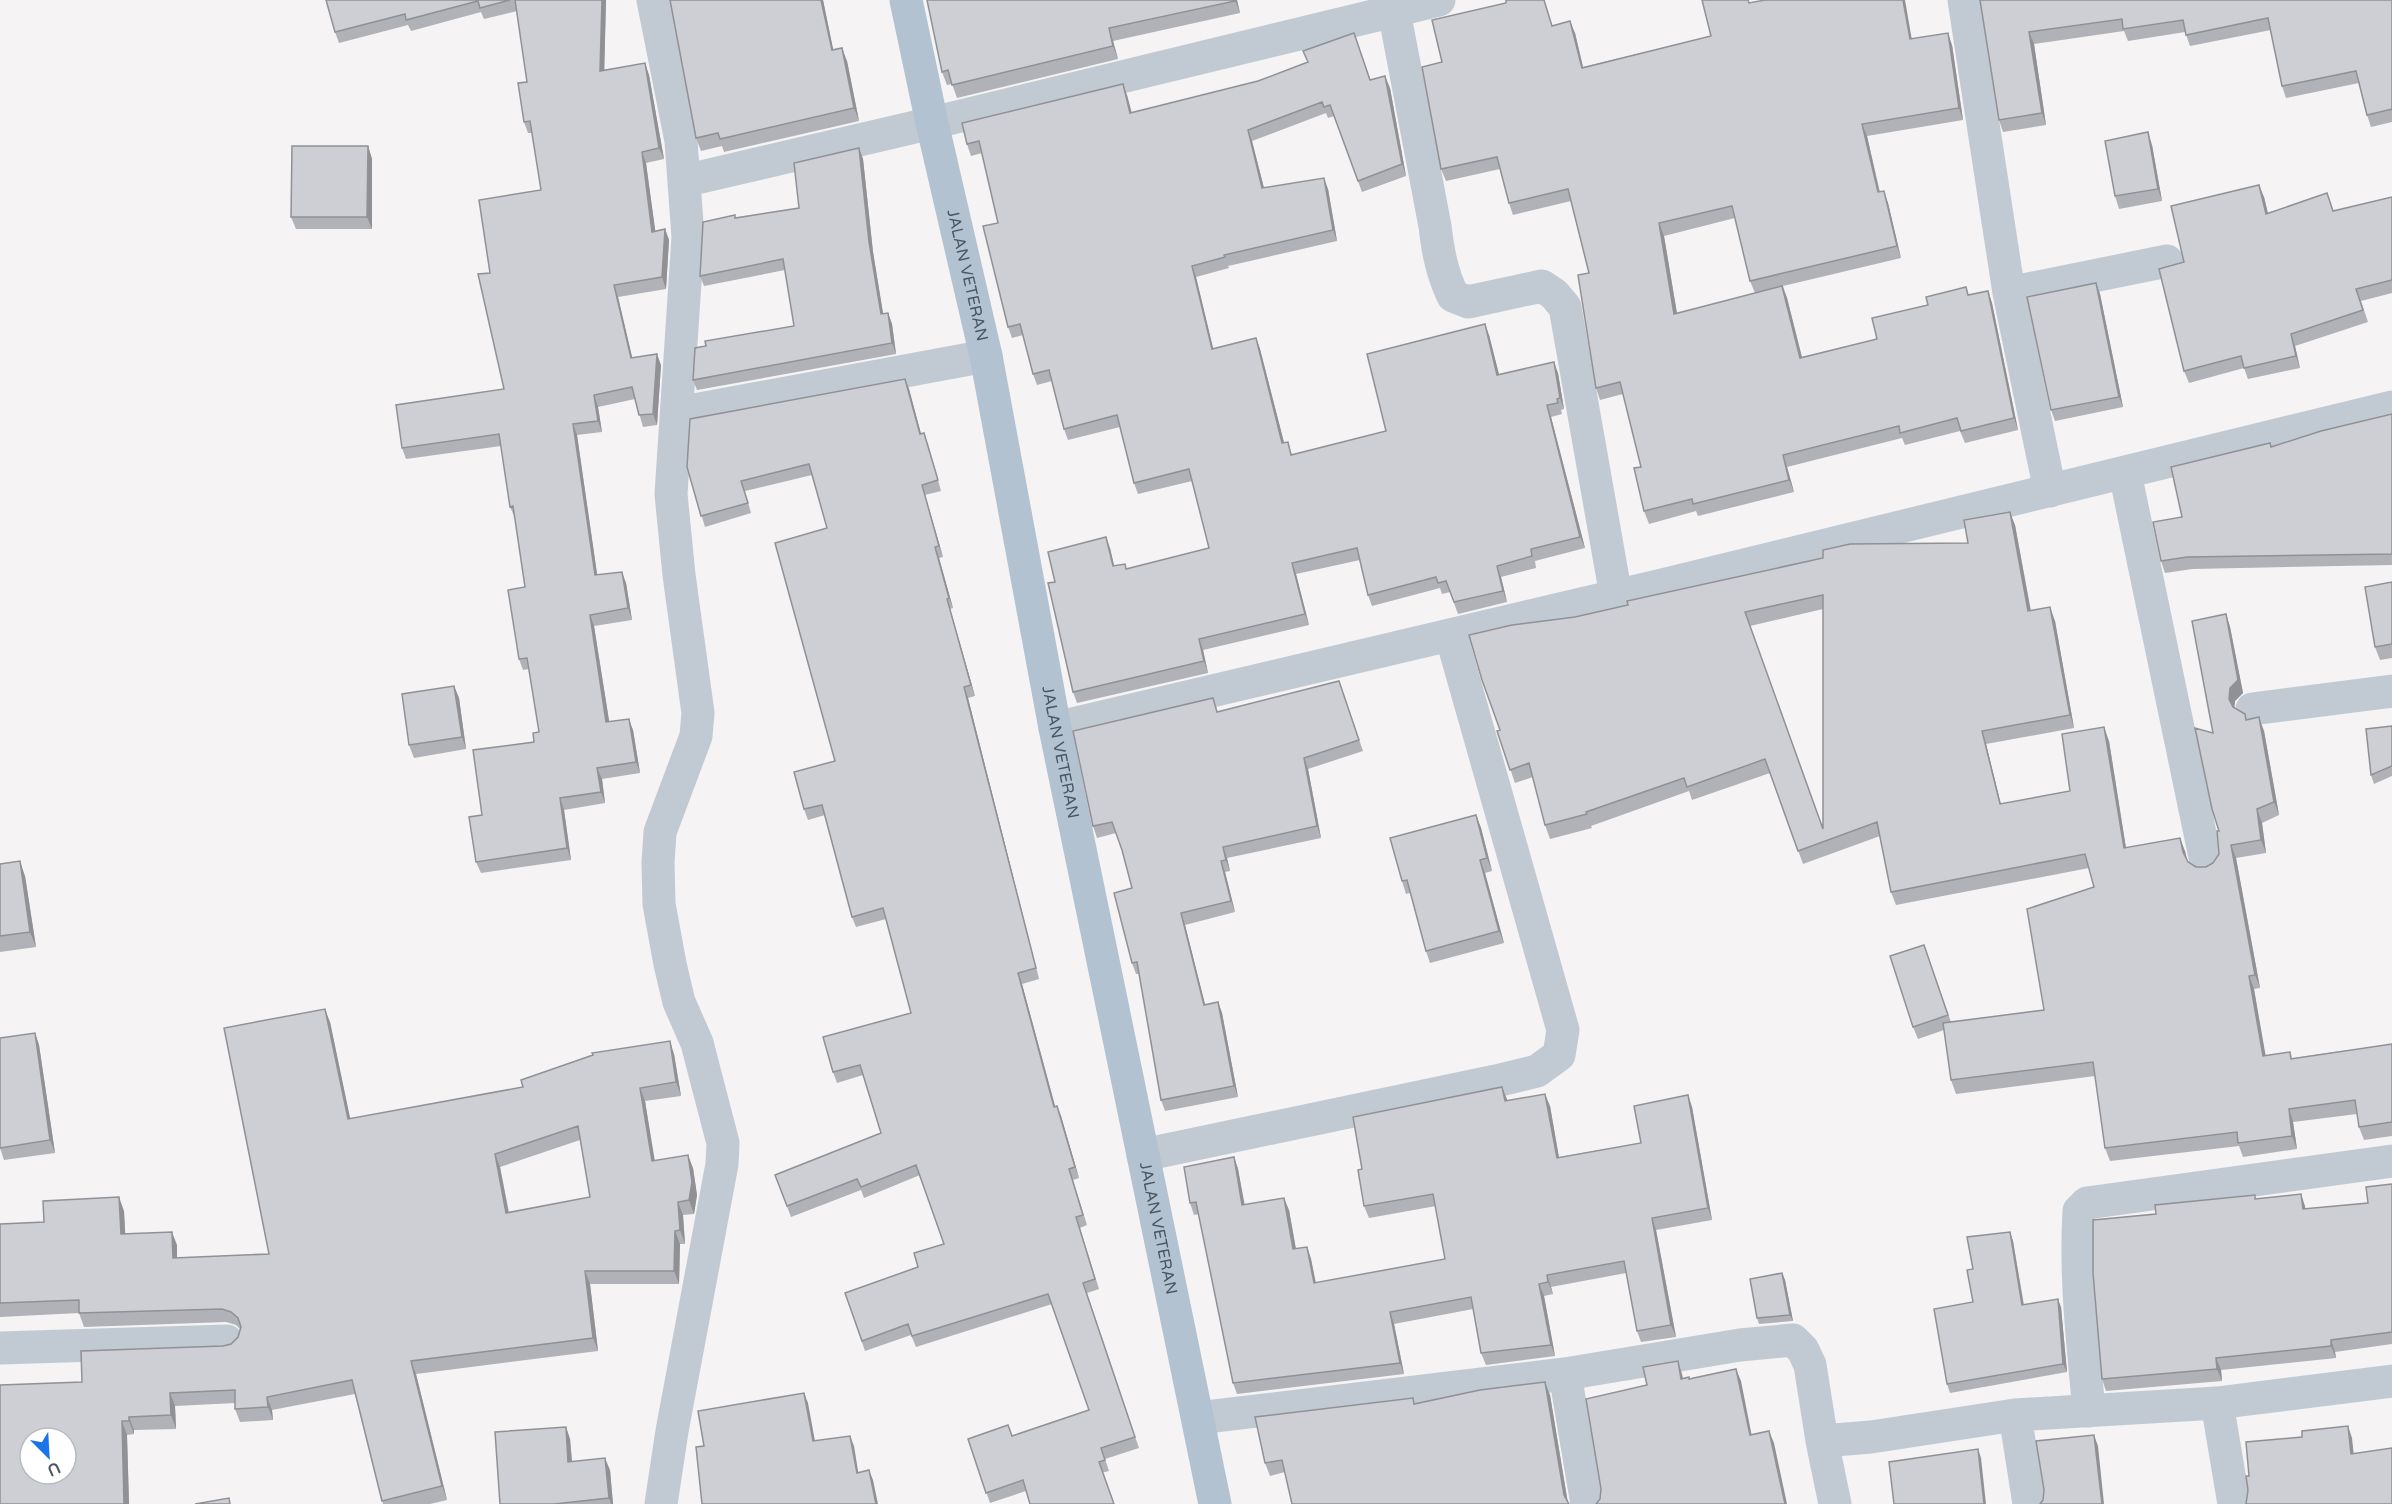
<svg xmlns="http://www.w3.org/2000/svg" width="2392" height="1504" viewBox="0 0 2392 1504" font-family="'Varela Round',sans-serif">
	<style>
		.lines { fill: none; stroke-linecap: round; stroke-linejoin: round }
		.minor { stroke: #c1cad2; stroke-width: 33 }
		.primary { stroke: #b3c2d1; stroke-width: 33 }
		.wall { fill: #b0b2b7; fill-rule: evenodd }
		.shaded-wall { fill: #909195 }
		.building { fill: #cdcfd5; stroke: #909195; stroke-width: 1.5; fill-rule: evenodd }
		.labels { text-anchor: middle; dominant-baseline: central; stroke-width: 6; stroke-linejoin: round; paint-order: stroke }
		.street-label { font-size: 16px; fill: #4a5661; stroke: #fff }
	</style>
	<rect width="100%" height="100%" fill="#f5f3f3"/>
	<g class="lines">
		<path class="minor" d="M 653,0 L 681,141 L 688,237 L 671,494 L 679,575 L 698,713 L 696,736 L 660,832 L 658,863 L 659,904 L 670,964 L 679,1002 L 697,1043 L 723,1143 L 722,1164 L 672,1431 L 661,1504
			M 1964,0 L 2009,293 L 2050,491
			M 1394,11 L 1435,226 C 1438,252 1442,273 1453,296 L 1468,302 L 1542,286 L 1554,294 L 1565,307 L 1616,596
			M 684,181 L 932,123 L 1439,0
			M 2009,293 L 2167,261
			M 678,413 L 986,356
			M 2125,473 L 2206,862
			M 2252,709 L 2392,691
			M 1055,728 L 1666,584 L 2392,407
			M 1143,1155 L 1496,1081 L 1537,1071 L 1559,1055 L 1563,1030 L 1451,635
			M 0,1348 L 227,1341
			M 1565,1374 L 1587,1504
			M 2217,1403 L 2234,1504
			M 2089,1411 C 2083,1345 2075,1278 2079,1211 L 2087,1203 L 2392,1161
			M 2015,1415 L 2029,1504
			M 1198,1418 L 1565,1374 L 1740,1345 L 1793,1340 L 1803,1350 L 1810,1365 L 1822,1441 L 1871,1437 L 2015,1415 L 2217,1403 L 2392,1381
			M 1822,1441 L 1835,1504"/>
		<path class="primary" id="s1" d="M 906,0 L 932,123 L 986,356 L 1055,728 L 1215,1504"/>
	</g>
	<path class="wall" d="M 326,0 L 606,0 L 604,70 L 645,63 L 649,75 L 664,159 L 646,163 L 655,231 L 665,229 L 669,240 L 666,289 L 618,297 L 632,358 L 661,365 L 657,425 L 643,427 L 635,399 L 598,407 L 602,432 L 577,435 L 597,575 L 626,583 L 632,620 L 594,626 L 609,721 L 633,730 L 640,773 L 602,779 L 605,803 L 564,810 L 571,860 L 481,873 L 476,862 L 482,815 L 534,742 L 539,732 L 529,669 L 523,670 L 519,659 L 525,587 L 515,518 L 510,507 L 501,446 L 406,459 L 402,448 L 504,389 L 490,273 L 541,190 L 532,133 L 528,133 L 524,122 L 527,82 L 517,11 L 484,19 L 481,12 L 411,31 L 408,25 L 339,43 L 335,32 Z
		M 670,0 L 823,0 L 833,50 L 847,61 L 859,121 L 724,152 L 722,146 L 701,151 L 696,138 Z
		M 927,0 L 1237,0 L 1240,13 L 1113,41 L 1118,59 L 957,98 L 952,84 L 947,85 L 942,72 Z
		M 1980,0 L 2392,0 L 2392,122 L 2371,127 L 2367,115 L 2359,83 L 2286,98 L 2282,86 L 2271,30 L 2190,46 L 2185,32 L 2128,41 L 2124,31 L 2034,44 L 2046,125 L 2003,132 L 1999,120 Z
		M 1506,3 L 1553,26 L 1575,33 L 1583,67 L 1711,36 L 1750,3 L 1912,39 L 1952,45 L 1963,120 L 1867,136 L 1880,192 L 1888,203 L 1901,258 L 1783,286 L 1787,298 L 1802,357 L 1877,339 L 1928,305 L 1969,295 L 1988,291 L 1992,303 L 2018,430 L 1965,443 L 1960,431 L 1905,445 L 1902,438 L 1787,467 L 1794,492 L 1698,516 L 1696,511 L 1649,524 L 1644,511 L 1641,467 L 1623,394 L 1600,400 L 1596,388 L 1589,273 L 1571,201 L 1513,215 L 1509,203 L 1500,169 L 1446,181 L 1441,169 L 1442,62 ZM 1735,218 L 1750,281 L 1755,293 L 1677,313 L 1664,236 Z
		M 1370,80 L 1390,88 L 1406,176 L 1362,192 L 1334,116 L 1328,118 L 1326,113 L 1252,141 L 1264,188 L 1328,189 L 1337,241 L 1228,266 L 1229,268 L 1196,277 L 1213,349 L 1256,338 L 1260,349 L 1284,443 L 1293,455 L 1386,431 L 1489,335 L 1499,375 L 1558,373 L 1564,409 L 1561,410 L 1562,414 L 1551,417 L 1585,548 L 1535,561 L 1536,568 L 1501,577 L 1507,602 L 1458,614 L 1450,592 L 1442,594 L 1440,588 L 1372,606 L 1368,595 L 1360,560 L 1296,574 L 1309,625 L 1203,650 L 1208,673 L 1077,703 L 1073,692 L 1055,582 L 1110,548 L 1114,566 L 1127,569 L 1209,548 L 1192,481 L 1138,494 L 1134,483 L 1120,427 L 1068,440 L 1064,429 L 1052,381 L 1037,385 L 1033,374 L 1023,335 L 1012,338 L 1008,327 L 998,223 L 982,153 L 971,156 L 967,144 L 1127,95 L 1132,113 Z
		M 2152,145 L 2162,201 L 2119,209 L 2115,196 Z
		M 368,146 L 372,159 L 372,229 L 296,229 L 291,217 Z
		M 859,148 L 863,159 L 873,252 L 883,314 L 888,313 L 892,324 L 896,354 L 697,390 L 693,380 L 706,346 L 794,326 L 785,270 L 704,286 L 700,276 L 736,218 L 799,208 Z
		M 2264,197 L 2268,214 L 2334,211 L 2392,197 L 2392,293 L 2361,301 L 2368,322 L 2295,346 L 2300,368 L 2248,379 L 2244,368 L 2189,383 L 2184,371 L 2184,262 Z
		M 2096,283 L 2100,294 L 2123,407 L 2055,421 L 2051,410 Z
		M 905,379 L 909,389 L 921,434 L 928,444 L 941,491 L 925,495 L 943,557 L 939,558 L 953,608 L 950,609 L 975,696 L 968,698 L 1039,979 L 1022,984 L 1055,1106 L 1057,1106 L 1061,1116 L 1079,1178 L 1073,1180 L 1087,1225 L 1080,1228 L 1099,1289 L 1087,1293 L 1139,1448 L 1105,1459 L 1109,1471 L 1026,1491 L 990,1503 L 968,1439 L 1012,1436 L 1089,1410 L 1052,1304 L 916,1347 L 911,1335 L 865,1351 L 845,1293 L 918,1267 L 944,1244 L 920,1175 L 864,1198 L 861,1190 L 791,1217 L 775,1175 L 881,1133 L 863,1075 L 837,1083 L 833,1072 L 911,1013 L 886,919 L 856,927 L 852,917 L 825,815 L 808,820 L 804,809 L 835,761 L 827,528 L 812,475 L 745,491 L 751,513 L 705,527 L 687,467 Z
		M 2392,414 L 2392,565 L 2192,569 L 2165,573 L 2161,561 L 2182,517 L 2272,447 Z
		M 2015,525 L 2031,611 L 2055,621 L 2074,728 L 1986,744 L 2001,804 L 2070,791 L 2109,741 L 2126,848 L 2185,851 L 2188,862 L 2196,867 L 2206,867 L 2213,863 L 2219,854 L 2219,831 L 2213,733 L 2226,614 L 2230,627 L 2243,693 L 2235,701 L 2234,708 L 2247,719 L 2264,731 L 2279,815 L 2262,823 L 2266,853 L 2236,858 L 2260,988 L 2254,989 L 2265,1056 L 2290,1052 L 2292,1058 L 2392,1044 L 2392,1136 L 2364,1140 L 2359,1127 L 2357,1114 L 2293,1122 L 2297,1149 L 2243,1157 L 2239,1146 L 2110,1161 L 2105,1148 L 2095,1076 L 1956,1094 L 1951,1080 L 1944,1030 L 1918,1039 L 1913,1027 L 1924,945 L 1951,1022 L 2044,1010 L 2094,887 L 2089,868 L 1896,905 L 1891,892 L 1880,836 L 1803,864 L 1770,773 L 1692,800 L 1689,791 L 1591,826 L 1592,828 L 1550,839 L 1545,825 L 1533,777 L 1515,783 L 1497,731 L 1500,730 L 1575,617 L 1968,543 ZM 1823,609 L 1823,829 L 1750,626 Z
		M 2392,582 L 2392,658 L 2380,660 L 2375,647 Z
		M 1339,681 L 1363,751 L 1308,769 L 1321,838 L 1227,858 L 1230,871 L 1225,872 L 1235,912 L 1185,925 L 1205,1005 L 1218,1002 L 1222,1013 L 1238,1097 L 1165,1111 L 1161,1100 L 1139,974 L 1136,974 L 1132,963 L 1132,888 L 1122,850 L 1116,833 L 1097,838 L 1093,826 L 1218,712 Z
		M 454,686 L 459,698 L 466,749 L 414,758 L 409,745 Z
		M 2392,726 L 2392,776 L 2374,784 L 2371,775 Z
		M 1476,815 L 1481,828 L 1492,871 L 1485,873 L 1504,943 L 1430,963 L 1426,951 L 1410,893 L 1406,894 L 1402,881 Z
		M 0,864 L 25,876 L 36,947 L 0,952 Z
		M 330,1022 L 350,1119 L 523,1087 L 674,1054 L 681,1096 L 645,1101 L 654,1160 L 693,1168 L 697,1195 L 694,1214 L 683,1215 L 685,1244 L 680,1244 L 679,1284 L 590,1284 L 598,1351 L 416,1374 L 447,1500 L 430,1504 L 383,1504 L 355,1394 L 272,1410 L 273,1420 L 240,1422 L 235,1409 L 235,1403 L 175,1406 L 176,1429 L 134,1430 L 134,1434 L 127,1435 L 129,1504 L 0,1504 L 82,1382 L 231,1344 L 238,1337 L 240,1329 L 236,1325 L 226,1322 L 84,1327 L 79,1313 L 0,1317 L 0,1224 L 44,1222 L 124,1211 L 125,1234 L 177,1245 L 177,1258 L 269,1254 ZM 580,1140 L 590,1197 L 509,1212 L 500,1167 Z
		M 35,1033 L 39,1045 L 55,1153 L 4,1160 L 0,1148 Z
		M 1688,1095 L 1692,1107 L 1712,1220 L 1656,1230 L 1676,1337 L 1641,1342 L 1637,1331 L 1626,1273 L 1551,1287 L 1553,1294 L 1544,1296 L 1555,1356 L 1486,1365 L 1481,1353 L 1473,1309 L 1394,1324 L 1404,1374 L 1237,1394 L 1233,1383 L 1199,1214 L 1194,1215 L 1190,1203 L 1234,1157 L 1238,1169 L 1244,1205 L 1289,1210 L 1296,1249 L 1307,1247 L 1311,1259 L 1316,1283 L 1445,1259 L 1436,1206 L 1369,1218 L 1364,1206 L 1362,1169 L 1507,1101 L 1550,1106 L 1559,1157 L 1641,1143 Z
		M 2392,1184 L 2392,1344 L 2335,1352 L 2336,1358 L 2221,1370 L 2222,1381 L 2106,1391 L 2102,1379 L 2156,1214 L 2256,1199 L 2301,1194 L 2305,1209 L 2368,1203 Z
		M 2010,1232 L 2013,1241 L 2024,1305 L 2061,1307 L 2067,1372 L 1950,1393 L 1947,1384 L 1973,1302 L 1973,1269 Z
		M 1782,1273 L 1785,1280 L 1793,1321 L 1759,1324 L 1757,1318 Z
		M 1550,1395 L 1568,1503 L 1285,1472 L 1270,1476 L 1265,1463 L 1415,1404 Z
		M 566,1427 L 570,1439 L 572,1462 L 610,1470 L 613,1504 L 500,1504 Z"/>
	<path class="shaded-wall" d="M 602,0 L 606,0 L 604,82 L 600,71 Z
		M 821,0 L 823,0 L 836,63 L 832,50 Z
		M 1235,0 L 1237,0 L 1240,13 Z
		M 1903,0 L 1905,0 L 1914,52 L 1910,39 Z
		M 1570,21 L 1575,33 L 1586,80 L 1582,68 Z
		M 1109,28 L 1113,41 L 1118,59 L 1113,46 Z
		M 2029,32 L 2034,44 L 2046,125 L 2042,113 Z
		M 1948,33 L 1952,45 L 1963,120 L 1959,108 Z
		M 842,48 L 847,61 L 859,121 L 854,108 Z
		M 645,63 L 649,75 L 664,159 L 659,148 Z
		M 1385,76 L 1390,88 L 1406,176 L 1402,164 Z
		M 1123,84 L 1127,95 L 1134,124 L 1130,113 Z
		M 1862,124 L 1867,136 L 1882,204 L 1878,192 Z
		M 1248,130 L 1252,141 L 1267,200 L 1262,188 Z
		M 2148,132 L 2152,145 L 2162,201 L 2158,189 Z
		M 368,146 L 372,159 L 372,229 L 367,217 Z
		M 859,148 L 863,159 L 873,252 L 885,325 L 881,314 L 869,242 Z
		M 642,152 L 646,163 L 657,243 L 652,232 Z
		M 1324,178 L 1328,189 L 1337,241 L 1333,230 Z
		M 2259,185 L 2264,197 L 2271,226 L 2266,214 Z
		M 1884,191 L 1888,203 L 1901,258 L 1897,246 Z
		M 1659,223 L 1664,236 L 1679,326 L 1674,314 Z
		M 665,229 L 669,240 L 666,289 L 662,277 Z
		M 1192,266 L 1196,277 L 1216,360 L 1212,349 Z
		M 2096,283 L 2100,294 L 2123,407 L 2119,397 Z
		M 614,285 L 618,297 L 635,369 L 631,358 Z
		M 1782,286 L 1787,298 L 1805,370 L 1800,358 Z
		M 1988,291 L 1992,303 L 2018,430 L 2014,418 Z
		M 888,313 L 892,324 L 896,354 L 892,343 Z
		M 1485,324 L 1489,335 L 1502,386 L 1497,375 Z
		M 2291,334 L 2295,346 L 2300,368 L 2296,356 Z
		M 1256,338 L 1260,349 L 1287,454 L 1282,443 Z
		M 657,354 L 661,365 L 657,425 L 653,414 Z
		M 1554,362 L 1558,373 L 1564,409 L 1560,398 Z
		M 905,379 L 909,389 L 924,445 L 920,434 Z
		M 594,395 L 598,407 L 602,432 L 598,421 Z
		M 1547,405 L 1551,417 L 1585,548 L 1580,537 Z
		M 573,424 L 577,435 L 599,587 L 595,575 Z
		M 1783,455 L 1787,467 L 1794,492 L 1789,480 Z
		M 922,485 L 925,495 L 943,557 L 939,546 Z
		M 2010,512 L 2015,525 L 2033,624 L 2028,611 Z
		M 1106,537 L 1110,548 L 1117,578 L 1113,566 Z
		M 935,547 L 939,558 L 953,608 L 949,598 Z
		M 1292,563 L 1296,574 L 1309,625 L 1305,614 Z
		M 1497,566 L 1501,577 L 1507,602 L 1503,591 Z
		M 622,572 L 626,583 L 632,620 L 628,608 Z
		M 947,599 L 950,609 L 975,696 L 971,685 Z
		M 2050,607 L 2055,621 L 2074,728 L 2070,715 Z
		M 2226,614 L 2230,627 L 2243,693 L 2235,701 L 2234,712 L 2229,699 Z
		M 590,615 L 594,626 L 611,733 L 606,722 Z
		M 1199,639 L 1203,650 L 1208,673 L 1204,661 Z
		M 454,686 L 459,698 L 466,749 L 462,737 Z
		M 964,687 L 968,698 L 1039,979 L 1036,968 Z
		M 2259,717 L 2264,731 L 2279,815 L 2274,802 Z
		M 629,719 L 633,730 L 640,773 L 636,762 Z
		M 2104,727 L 2109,741 L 2128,861 L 2124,848 Z
		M 1982,731 L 1986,744 L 2004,818 L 2000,804 Z
		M 1304,758 L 1308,769 L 1321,838 L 1317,826 Z
		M 597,768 L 602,779 L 605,803 L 601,792 Z
		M 560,798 L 564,810 L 571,860 L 567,848 Z
		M 2257,809 L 2262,823 L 2266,853 L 2261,840 Z
		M 1476,815 L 1481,828 L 1492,871 L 1487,858 Z
		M 2180,838 L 2185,851 L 2188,866 L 2183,852 Z
		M 2231,845 L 2236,858 L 2260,988 L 2255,975 Z
		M 1223,847 L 1227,858 L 1230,871 L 1226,860 Z
		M 1480,860 L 1485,873 L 1504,943 L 1499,931 Z
		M 20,861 L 25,876 L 36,947 L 30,932 Z
		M 1221,861 L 1225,872 L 1235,912 L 1231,901 Z
		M 1181,913 L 1185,925 L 1208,1016 L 1204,1005 Z
		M 1018,973 L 1022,984 L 1058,1117 L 1054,1107 Z
		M 2249,976 L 2254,989 L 2268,1069 L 2263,1056 Z
		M 1218,1002 L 1222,1013 L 1238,1097 L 1234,1086 Z
		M 325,1009 L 330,1022 L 353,1132 L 348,1119 Z
		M 35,1033 L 39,1045 L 55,1153 L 50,1140 Z
		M 670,1041 L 674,1054 L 681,1096 L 676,1082 Z
		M 1502,1087 L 1507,1099 L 1509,1113 L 1505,1101 Z
		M 640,1088 L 645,1101 L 657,1174 L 652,1161 Z
		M 1545,1094 L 1550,1106 L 1561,1170 L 1557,1158 Z
		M 1688,1095 L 1692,1107 L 1712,1220 L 1708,1208 Z
		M 1057,1106 L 1061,1116 L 1079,1178 L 1075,1167 Z
		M 2289,1109 L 2293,1122 L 2297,1149 L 2292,1136 Z
		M 495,1154 L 500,1167 L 511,1226 L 506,1213 Z
		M 688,1155 L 693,1168 L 697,1195 L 694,1214 L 689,1200 Z
		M 1234,1157 L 1238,1169 L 1247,1217 L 1242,1205 Z
		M 2301,1194 L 2305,1206 L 2307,1222 L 2303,1209 Z
		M 119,1197 L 124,1211 L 126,1247 L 121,1234 Z
		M 1284,1198 L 1289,1210 L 1298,1261 L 1293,1249 Z
		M 678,1202 L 683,1215 L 685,1244 L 680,1230 Z
		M 1652,1218 L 1656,1230 L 1676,1337 L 1671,1325 Z
		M 675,1231 L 680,1244 L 679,1284 L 674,1271 Z
		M 172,1232 L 177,1245 L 177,1271 L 173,1258 Z
		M 2010,1232 L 2013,1241 L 2025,1314 L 2022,1305 Z
		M 1307,1247 L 1311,1259 L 1318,1295 L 1314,1283 Z
		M 585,1271 L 590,1284 L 598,1351 L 593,1338 Z
		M 1782,1273 L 1785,1280 L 1793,1321 L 1790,1315 Z
		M 1547,1275 L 1551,1287 L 1553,1294 L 1548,1282 Z
		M 1539,1284 L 1544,1296 L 1555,1356 L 1551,1345 Z
		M 2058,1299 L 2061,1307 L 2067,1372 L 2063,1364 Z
		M 1390,1312 L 1394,1324 L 1404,1374 L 1400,1363 Z
		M 2331,1340 L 2335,1352 L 2336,1358 L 2331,1346 Z
		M 2216,1358 L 2221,1370 L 2222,1381 L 2217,1369 Z
		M 411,1361 L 416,1374 L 447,1500 L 442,1486 Z
		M 1678,1361 L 1682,1374 L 1686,1391 L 1681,1379 Z
		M 1736,1369 L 1741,1381 L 1754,1447 L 1750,1435 Z
		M 1545,1382 L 1550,1395 L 1568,1504 L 1564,1495 Z
		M 170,1393 L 175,1406 L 176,1429 L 171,1415 Z
		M 804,1393 L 808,1403 L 817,1452 L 813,1441 Z
		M 267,1397 L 272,1410 L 273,1420 L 268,1407 Z
		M 129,1417 L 134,1430 L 134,1434 L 129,1421 Z
		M 122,1421 L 127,1435 L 129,1504 L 124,1504 Z
		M 2348,1426 L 2352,1438 L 2355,1466 L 2351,1454 Z
		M 566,1427 L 570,1439 L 573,1474 L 568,1462 Z
		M 1769,1431 L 1774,1443 L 1787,1504 L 1785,1504 Z
		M 2094,1435 L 2098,1446 L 2104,1504 L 2102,1504 Z
		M 850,1436 L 854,1446 L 860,1483 L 857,1473 Z
		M 1978,1449 L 1981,1458 L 1986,1504 L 1984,1504 Z
		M 605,1458 L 610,1470 L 613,1504 L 611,1504 L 609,1498 Z
		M 869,1470 L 873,1480 L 878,1504 L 876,1504 Z"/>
	<path class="building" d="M 326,0 L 510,0 L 480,8 L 478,1 L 406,20 L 405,14 L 335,32 Z
		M 515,0 L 602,0 L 600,71 L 645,63 L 659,148 L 642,152 L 652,232 L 665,229 L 662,277 L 614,285 L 631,358 L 657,354 L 653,414 L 639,415 L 632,387 L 594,395 L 598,421 L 573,424 L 595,575 L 622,572 L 628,608 L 590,615 L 606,722 L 629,719 L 636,762 L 597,768 L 601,792 L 560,798 L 567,848 L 476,862 L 469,817 L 482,815 L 473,750 L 534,742 L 533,733 L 539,732 L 527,658 L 519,659 L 508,590 L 525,587 L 513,506 L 510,507 L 499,434 L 402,448 L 396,405 L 504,389 L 478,274 L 490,273 L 479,200 L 541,190 L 530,121 L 524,122 L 518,83 L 527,82 Z
		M 670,0 L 821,0 L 832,50 L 842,48 L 854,108 L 720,139 L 718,133 L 696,138 Z
		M 927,0 L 1235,0 L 1235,1 L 1109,28 L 1113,46 L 952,85 L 948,70 L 942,72 Z
		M 1506,0 L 1544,0 L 1552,26 L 1570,21 L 1582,68 L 1711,36 L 1702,0 L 1748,0 L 1749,3 L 1765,0 L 1903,0 L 1910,39 L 1948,33 L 1959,108 L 1862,124 L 1878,192 L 1884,191 L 1897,246 L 1750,281 L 1732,206 L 1659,223 L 1674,314 L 1782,286 L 1800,358 L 1877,339 L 1872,318 L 1928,305 L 1926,297 L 1966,287 L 1968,295 L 1988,291 L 2014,418 L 1961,431 L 1957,418 L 1900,433 L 1899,426 L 1783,455 L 1789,480 L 1693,504 L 1692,499 L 1644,511 L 1634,468 L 1641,467 L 1620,382 L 1596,388 L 1578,275 L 1589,273 L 1568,189 L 1509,203 L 1497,157 L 1441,169 L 1422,67 L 1442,62 L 1432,20 L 1506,3 Z
		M 1980,0 L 2392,0 L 2392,111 L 2392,109 L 2367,115 L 2356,71 L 2282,86 L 2268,18 L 2186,35 L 2183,20 L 2123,29 L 2122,19 L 2029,32 L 2042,113 L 1999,120 Z
		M 1354,33 L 1370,80 L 1385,76 L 1402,164 L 1358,181 L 1330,105 L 1324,107 L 1322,102 L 1248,130 L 1262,188 L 1324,178 L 1333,230 L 1224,255 L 1225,257 L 1192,266 L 1212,349 L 1256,338 L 1282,443 L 1288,442 L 1291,455 L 1386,431 L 1367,354 L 1485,324 L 1497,375 L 1554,362 L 1560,398 L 1557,399 L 1558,403 L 1547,405 L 1580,537 L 1531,549 L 1532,556 L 1497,566 L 1503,591 L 1454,602 L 1446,581 L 1438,583 L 1436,577 L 1368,595 L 1357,548 L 1292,563 L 1305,614 L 1199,639 L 1204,661 L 1073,692 L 1048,583 L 1055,582 L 1048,552 L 1106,537 L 1113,566 L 1125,564 L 1126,569 L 1209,548 L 1189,469 L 1134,483 L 1117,415 L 1064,429 L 1049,370 L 1033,374 L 1020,324 L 1008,327 L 983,226 L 998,223 L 979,141 L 967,144 L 962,123 L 1123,84 L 1130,113 L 1258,81 L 1308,62 L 1303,51 Z
		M 2148,132 L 2158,189 L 2115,196 L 2105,141 Z
		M 292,146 L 368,146 L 367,217 L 291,217 Z
		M 859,148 L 869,242 L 881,314 L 888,313 L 892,343 L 693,380 L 695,348 L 706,346 L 705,341 L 794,326 L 783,259 L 700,276 L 703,222 L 735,215 L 735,218 L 799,208 L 794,163 Z
		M 2259,185 L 2266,214 L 2327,193 L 2333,211 L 2392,197 L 2392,280 L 2356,289 L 2363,310 L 2291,334 L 2296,356 L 2244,368 L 2241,356 L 2184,371 L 2159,269 L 2184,262 L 2171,206 Z
		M 2096,283 L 2119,397 L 2051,410 L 2027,297 Z
		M 905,379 L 920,434 L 924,433 L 938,480 L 922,485 L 939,546 L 935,547 L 949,598 L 947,599 L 971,685 L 964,687 L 1036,968 L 1018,973 L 1054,1107 L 1057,1106 L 1075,1167 L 1069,1169 L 1083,1215 L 1076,1217 L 1095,1279 L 1083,1283 L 1135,1437 L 1101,1448 L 1105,1460 L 1099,1462 L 1114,1504 L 1030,1504 L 1023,1480 L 986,1493 L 968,1439 L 1008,1425 L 1012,1436 L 1089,1410 L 1048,1294 L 912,1336 L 908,1324 L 862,1341 L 845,1293 L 918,1267 L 914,1253 L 944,1244 L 916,1165 L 861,1187 L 857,1179 L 787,1206 L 775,1175 L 881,1133 L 860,1065 L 833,1072 L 823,1037 L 911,1013 L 883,908 L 852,917 L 822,805 L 804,809 L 794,772 L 835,761 L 775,543 L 827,528 L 809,464 L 741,481 L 748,503 L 701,516 L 687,467 L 690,419 Z
		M 2392,414 L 2392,554 L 2187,557 L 2161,561 L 2153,522 L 2182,517 L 2171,467 L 2270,443 L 2271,447 L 2321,431 Z
		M 2010,512 L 2028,611 L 2050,607 L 2070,715 L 1982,731 L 2000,804 L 2070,791 L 2062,734 L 2104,727 L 2124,848 L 2180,838 L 2183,852 L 2188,862 L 2196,867 L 2206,867 L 2213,863 L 2219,854 L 2217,831 L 2219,831 L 2212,809 L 2195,728 L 2213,733 L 2192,621 L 2226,614 L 2238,680 L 2230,688 L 2229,699 L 2233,707 L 2245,714 L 2246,720 L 2259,717 L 2274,802 L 2257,809 L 2261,840 L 2231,845 L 2255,975 L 2249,976 L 2263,1056 L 2290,1052 L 2291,1059 L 2392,1044 L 2392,1122 L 2359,1127 L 2355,1100 L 2289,1109 L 2292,1136 L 2238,1143 L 2237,1132 L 2105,1148 L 2093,1062 L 1951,1080 L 1943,1023 L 2044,1010 L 2027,909 L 2094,887 L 2085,854 L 1891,892 L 1877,822 L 1798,851 L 1765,759 L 1687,787 L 1684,778 L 1586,812 L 1587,814 L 1545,825 L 1529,763 L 1510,770 L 1497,731 L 1500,730 L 1482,680 L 1469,635 L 1512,625 L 1575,617 L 1628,605 L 1627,601 L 1823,558 L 1823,550 L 1850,544 L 1968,543 L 1964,520 ZM 1823,595 L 1823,829 L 1745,612 Z
		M 2392,582 L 2392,644 L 2375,647 L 2365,587 Z
		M 1339,681 L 1359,740 L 1304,758 L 1317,826 L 1223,847 L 1226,860 L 1221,861 L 1231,901 L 1181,913 L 1204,1005 L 1218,1002 L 1234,1086 L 1161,1100 L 1137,962 L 1132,963 L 1114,893 L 1132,888 L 1122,850 L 1112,822 L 1093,826 L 1073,731 L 1213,698 L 1217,712 Z
		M 454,686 L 462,737 L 409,745 L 402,694 Z
		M 2392,726 L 2392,766 L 2371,775 L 2366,729 Z
		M 1476,815 L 1487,858 L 1480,860 L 1499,931 L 1426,951 L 1407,880 L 1402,881 L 1390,838 Z
		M 20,861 L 30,932 L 0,936 L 0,864 Z
		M 1924,945 L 1948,1015 L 1913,1027 L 1890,956 Z
		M 325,1009 L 348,1119 L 523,1087 L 521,1080 L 593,1055 L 592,1053 L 670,1041 L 676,1082 L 640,1088 L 652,1161 L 688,1155 L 692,1182 L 689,1200 L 678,1202 L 680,1230 L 675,1231 L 674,1271 L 585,1271 L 593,1338 L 411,1361 L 442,1486 L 382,1501 L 352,1380 L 267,1397 L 268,1407 L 235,1409 L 235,1390 L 170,1393 L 171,1415 L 129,1417 L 129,1421 L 122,1421 L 124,1504 L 0,1504 L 0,1385 L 82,1382 L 81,1351 L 223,1346 L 231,1344 L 238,1337 L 241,1327 L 238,1318 L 231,1312 L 222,1309 L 79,1313 L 79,1300 L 0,1303 L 0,1224 L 44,1222 L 43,1201 L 119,1197 L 121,1234 L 172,1232 L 173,1258 L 269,1254 L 224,1028 ZM 578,1126 L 590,1197 L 506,1213 L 495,1154 ZM 30,1438 L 66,1438 L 66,1474 L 30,1474 Z
		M 35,1033 L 50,1140 L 0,1148 L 0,1038 Z
		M 1502,1087 L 1505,1101 L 1545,1094 L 1557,1158 L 1641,1143 L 1634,1106 L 1688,1095 L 1708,1208 L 1652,1218 L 1671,1325 L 1637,1331 L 1624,1261 L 1547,1275 L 1548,1282 L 1539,1284 L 1551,1345 L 1481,1353 L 1471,1297 L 1390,1312 L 1400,1363 L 1233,1383 L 1196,1202 L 1190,1203 L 1184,1167 L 1234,1157 L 1242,1205 L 1284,1198 L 1293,1249 L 1307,1247 L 1314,1283 L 1445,1259 L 1433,1194 L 1364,1206 L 1358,1170 L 1362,1169 L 1353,1117 Z
		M 2392,1184 L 2392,1332 L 2331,1340 L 2331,1346 L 2216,1358 L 2217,1369 L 2102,1379 L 2093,1273 L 2093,1220 L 2156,1214 L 2155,1205 L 2255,1195 L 2255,1199 L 2301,1194 L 2303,1209 L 2368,1203 L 2366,1187 Z
		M 2010,1232 L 2022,1305 L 2058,1299 L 2063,1364 L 1947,1384 L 1934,1309 L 1973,1302 L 1967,1270 L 1973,1269 L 1967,1237 Z
		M 1782,1273 L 1790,1315 L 1757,1318 L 1750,1279 Z
		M 1678,1361 L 1681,1379 L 1689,1377 L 1689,1379 L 1736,1369 L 1750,1435 L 1769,1431 L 1785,1504 L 1596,1504 L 1600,1499 L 1601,1489 L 1586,1399 L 1647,1385 L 1643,1367 Z
		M 1545,1382 L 1564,1495 L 1569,1504 L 1292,1504 L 1282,1460 L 1265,1463 L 1255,1417 L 1413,1398 L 1414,1404 L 1480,1390 Z
		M 804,1393 L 813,1441 L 850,1436 L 857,1473 L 869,1470 L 876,1504 L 702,1504 L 696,1447 L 704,1446 L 698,1411 Z
		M 2348,1426 L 2351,1454 L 2392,1448 L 2392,1504 L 2246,1504 L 2248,1490 L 2246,1476 L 2249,1476 L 2246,1442 L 2302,1437 L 2302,1431 Z
		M 566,1427 L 568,1462 L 605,1458 L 609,1498 L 554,1504 L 500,1504 L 495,1432 Z
		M 2094,1435 L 2102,1504 L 2040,1504 L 2043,1500 L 2044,1490 L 2036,1441 Z
		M 1978,1449 L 1984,1504 L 1894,1504 L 1889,1462 Z
		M 229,1498 L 230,1504 L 195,1504 Z"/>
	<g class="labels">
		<g class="street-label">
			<text stroke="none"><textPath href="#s1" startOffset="282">JALAN VETERAN</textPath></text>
			<text stroke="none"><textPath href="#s1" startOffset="768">JALAN VETERAN</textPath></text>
			<text stroke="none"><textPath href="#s1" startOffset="1254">JALAN VETERAN</textPath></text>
		</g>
	</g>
	<g transform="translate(48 1456) rotate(156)"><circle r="28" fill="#ffffff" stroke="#b7bbc0" stroke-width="1.5"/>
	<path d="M0-4.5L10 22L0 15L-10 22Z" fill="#1a73e8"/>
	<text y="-9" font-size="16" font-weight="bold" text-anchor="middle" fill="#4a5661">U</text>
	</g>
</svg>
